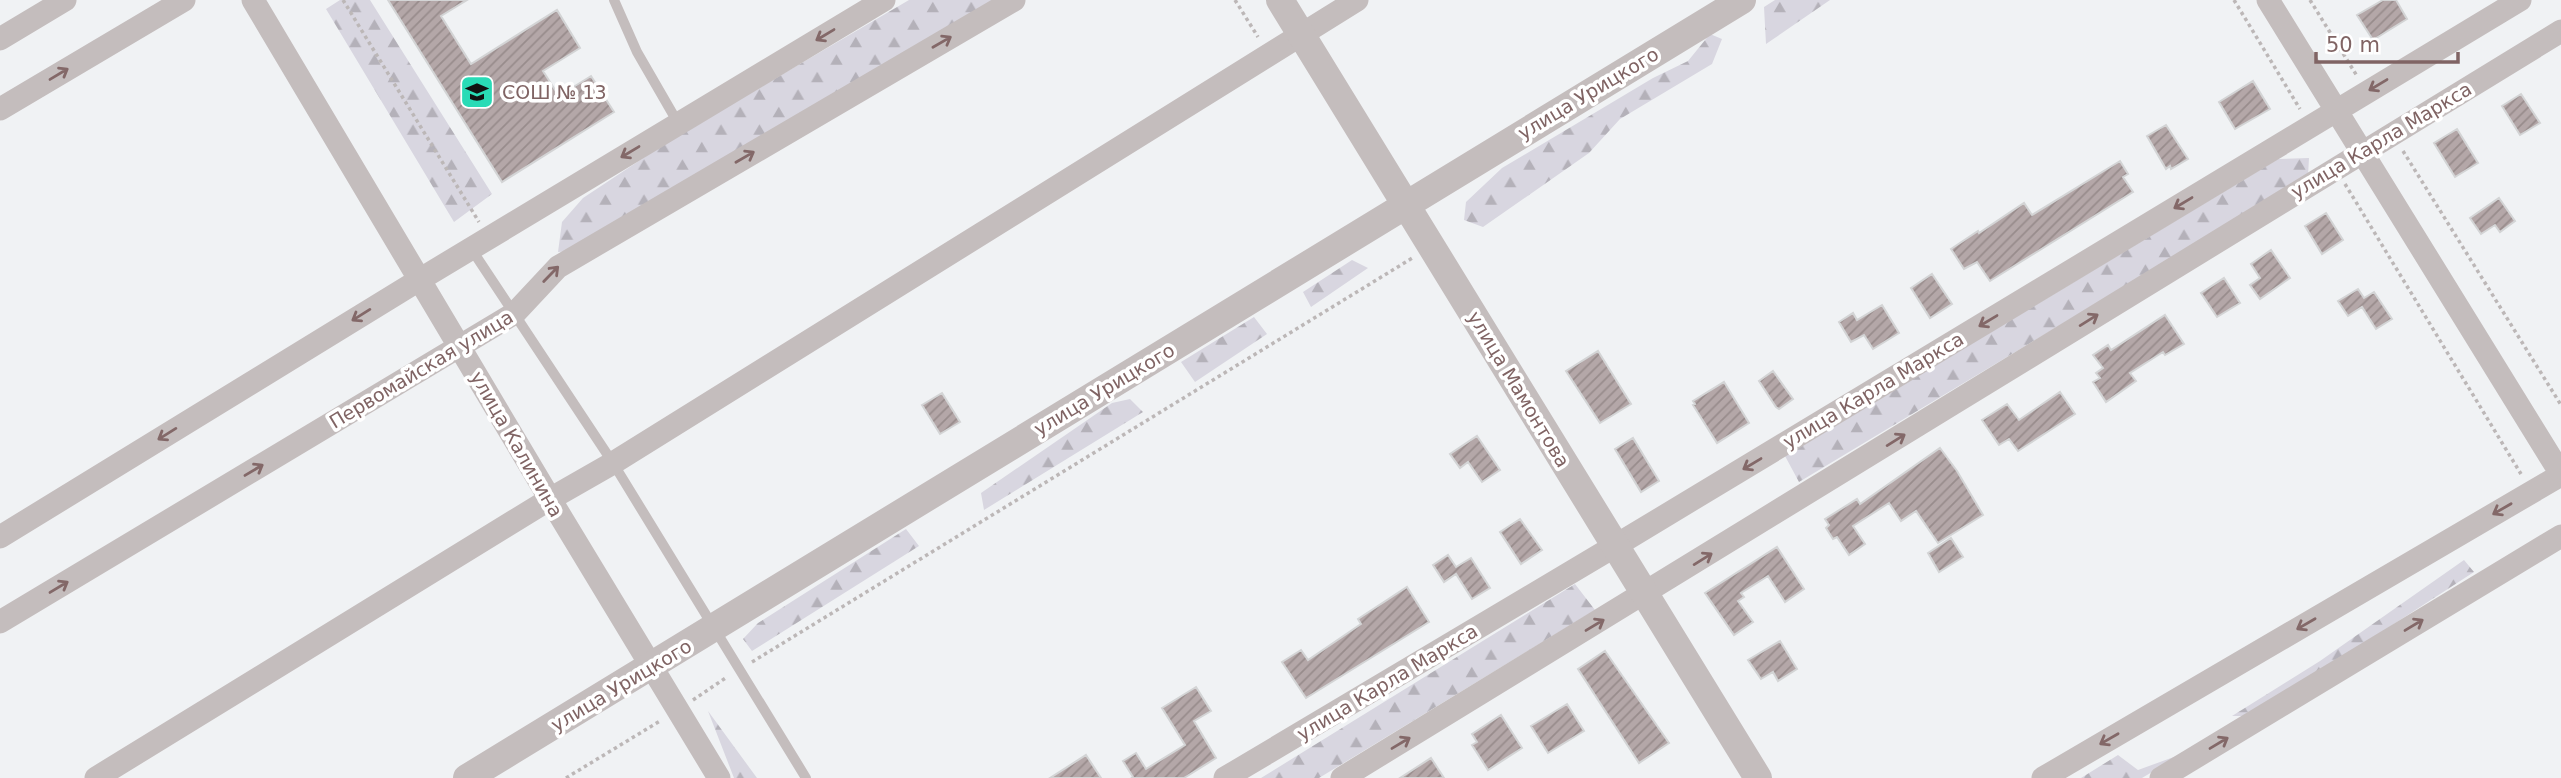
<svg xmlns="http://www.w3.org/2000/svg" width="2561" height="778" viewBox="0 0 2561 778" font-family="'DejaVu Sans',sans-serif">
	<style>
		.forest { fill: url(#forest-firs) }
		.building { fill: url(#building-hatch); stroke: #d3d4d5; stroke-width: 2 }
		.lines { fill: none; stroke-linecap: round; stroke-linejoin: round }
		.path { stroke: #bcb7b7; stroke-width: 3.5; stroke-dasharray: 3.5 3.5; stroke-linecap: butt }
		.service { stroke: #c4bdbd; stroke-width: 10 }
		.minor { stroke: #c4bdbd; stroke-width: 23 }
		.tertiary { stroke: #c4bdbd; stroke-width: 28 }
		.oneway { stroke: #836868 }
		.labels { text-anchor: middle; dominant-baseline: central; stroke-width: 7; stroke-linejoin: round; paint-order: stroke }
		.poi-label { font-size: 19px; fill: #806464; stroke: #fff; text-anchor: start }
		.street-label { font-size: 19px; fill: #806464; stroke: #fff }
	</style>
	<defs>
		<pattern id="forest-firs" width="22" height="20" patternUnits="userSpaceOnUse" patternTransform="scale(1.75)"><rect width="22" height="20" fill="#d8d6e0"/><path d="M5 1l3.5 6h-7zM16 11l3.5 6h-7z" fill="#b4b1b9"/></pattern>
		<pattern id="building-hatch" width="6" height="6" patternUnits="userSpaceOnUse" patternTransform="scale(1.75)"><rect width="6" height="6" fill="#b4a7a8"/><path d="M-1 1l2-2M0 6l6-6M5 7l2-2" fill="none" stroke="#988c8c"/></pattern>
	</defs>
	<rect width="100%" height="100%" fill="#f0f2f4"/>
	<path class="forest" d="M 340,0 L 370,0 L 492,194 L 454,222 L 326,9 Z
		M 909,0 L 1002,0 L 584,250 L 558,252 L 562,222 L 583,198 L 669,141 Z
		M 1775,0 L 1830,0 L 1766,44 L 1764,7 Z
		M 1710,34 L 1722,39 L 1712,64 L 1620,119 L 1589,153 L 1483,227 L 1464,220 L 1466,202 L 1502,168 L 1653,78 L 1688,61 Z
		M 2309,158 L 2308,176 L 1799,482 L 1785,456 L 2278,159 Z
		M 1352,260 L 1368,268 L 1311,307 L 1303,292 Z
		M 1254,317 L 1267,334 L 1195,382 L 1181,362 Z
		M 1130,399 L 1143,412 L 984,510 L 981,493 L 1112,403 Z
		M 906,529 L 919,546 L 752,651 L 743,639 L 758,623 Z
		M 2464,560 L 2474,572 L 2252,716 L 2232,716 L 2320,661 Z
		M 1575,584 L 1595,610 L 1319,778 L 1261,778 Z
		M 708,711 L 757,778 L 734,778 Z
		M 2182,754 L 2142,778 L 2081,778 L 2118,755 L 2138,770 Z"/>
	<path class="building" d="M 388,0 L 467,0 L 441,16 L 471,64 L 557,10 L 580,48 L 543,71 L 559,96 L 591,76 L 614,112 L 502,182 Z
		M 2383,0 L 2396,0 L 2407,19 L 2373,40 L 2357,15 Z
		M 2253,81 L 2270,109 L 2235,129 L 2219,102 Z
		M 2521,94 L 2540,123 L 2520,135 L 2502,106 Z
		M 2166,125 L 2188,159 L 2171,169 L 2170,166 L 2166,169 L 2147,136 Z
		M 2457,129 L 2478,163 L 2455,177 L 2434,143 Z
		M 2120,161 L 2128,174 L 2123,177 L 2133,192 L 1990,281 L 1977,262 L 1964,269 L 1951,249 L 1978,231 L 1979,233 L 2024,203 L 2032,215 Z
		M 2499,198 L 2515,221 L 2500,232 L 2495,225 L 2481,234 L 2470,218 Z
		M 2326,213 L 2343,240 L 2322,254 L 2305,226 Z
		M 2271,250 L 2290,278 L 2260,299 L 2250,285 L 2260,278 L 2251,264 Z
		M 1932,274 L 1952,304 L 1930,318 L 1911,288 Z
		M 2224,278 L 2240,303 L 2217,317 L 2201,293 Z
		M 2358,289 L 2364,298 L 2374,292 L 2392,319 L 2376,329 L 2362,307 L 2348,316 L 2338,301 Z
		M 1882,305 L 1899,333 L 1873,349 L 1864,335 L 1851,342 L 1839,322 L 1853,313 L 1857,320 Z
		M 2165,315 L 2184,344 L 2165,355 L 2163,352 L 2130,373 L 2136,381 L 2106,402 L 2093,382 L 2100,378 L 2096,373 L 2103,368 L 2093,355 L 2108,345 L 2111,350 Z
		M 1598,351 L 1631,404 L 1600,423 L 1566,371 Z
		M 1773,371 L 1793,399 L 1779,409 L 1776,407 L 1759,381 Z
		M 1724,382 L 1749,423 L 1717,443 L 1693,405 L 1695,404 L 1693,401 Z
		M 2060,392 L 2075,414 L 2018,451 L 2009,439 L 1999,445 L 1982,420 L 2007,404 L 2019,420 Z
		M 942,393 L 960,422 L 940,434 L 922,405 Z
		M 1477,436 L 1500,470 L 1482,482 L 1468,462 L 1460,468 L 1450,454 Z
		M 1633,438 L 1659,481 L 1641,492 L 1615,449 Z
		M 1940,448 L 1957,471 L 1983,515 L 1938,543 L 1916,511 L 1901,521 L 1889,503 L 1853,526 L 1865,544 L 1849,555 L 1837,537 L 1833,539 L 1826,528 L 1829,525 L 1825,519 L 1857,499 L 1860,504 Z
		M 1520,519 L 1542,550 L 1521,564 L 1500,532 Z
		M 1951,538 L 1963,557 L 1939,572 L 1928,553 Z
		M 1777,547 L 1804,589 L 1785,602 L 1768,576 L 1741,593 L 1744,597 L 1738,601 L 1753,622 L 1734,635 L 1705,593 Z
		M 1448,555 L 1456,567 L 1471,558 L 1490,588 L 1472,599 L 1456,574 L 1444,582 L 1433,565 Z
		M 1407,587 L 1429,622 L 1306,698 L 1282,662 L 1301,650 L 1308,660 L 1361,624 L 1358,619 Z
		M 1780,641 L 1797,669 L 1778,681 L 1773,672 L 1761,679 L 1748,660 Z
		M 1605,651 L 1669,743 L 1639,763 L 1578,669 Z
		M 1196,687 L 1211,711 L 1194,721 L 1216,758 L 1184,778 L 1131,778 L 1133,777 L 1123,761 L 1136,753 L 1146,769 L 1185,745 L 1162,708 Z
		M 1567,704 L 1584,731 L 1548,753 L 1531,726 Z
		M 1501,715 L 1522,748 L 1488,770 L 1472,745 L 1477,742 L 1472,734 Z
		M 1086,755 L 1101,778 L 1050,778 Z
		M 1431,758 L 1444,778 L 1400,778 Z"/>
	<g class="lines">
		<path class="path" d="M 343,0 L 479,222
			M 1235,0 L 1258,37
			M 2234,0 L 2300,109
			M 2310,0 L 2357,76
			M 2403,151 L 2561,405
			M 2345,184 L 2521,474
			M 752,662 L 1414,257
			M 693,700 L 727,677
			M 566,778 L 660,721"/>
		<path class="service" d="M 614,0 L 637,52 L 678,123
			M 476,256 L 613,463 L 806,778"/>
		<path class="minor" d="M 253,0 L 550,499 L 719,778
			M 2268,0 L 2561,474
			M 0,39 L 65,0
			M 0,109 L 184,0
			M 0,537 L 419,280 L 884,0
			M 0,622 L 515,313 L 558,267 L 1014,0
			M 96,778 L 550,499 L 613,463 L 1357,0
			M 1225,778 L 1615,546 L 2520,0
			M 1342,778 C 1750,532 2153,277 2561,31
			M 2043,778 L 2561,475
			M 2161,778 L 2561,536"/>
		<path class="tertiary" d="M 1280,0 L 1758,778
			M 467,778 L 1742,0"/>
	</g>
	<defs><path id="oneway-shaft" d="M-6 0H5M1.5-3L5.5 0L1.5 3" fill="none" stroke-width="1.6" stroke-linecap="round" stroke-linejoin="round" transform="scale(1.75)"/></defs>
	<g class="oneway">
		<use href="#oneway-shaft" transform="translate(825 35) rotate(149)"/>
		<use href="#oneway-shaft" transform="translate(942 42) rotate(-30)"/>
		<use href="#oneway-shaft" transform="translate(59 74) rotate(-31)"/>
		<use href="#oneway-shaft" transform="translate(2378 85) rotate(149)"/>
		<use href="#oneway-shaft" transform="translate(630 152) rotate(149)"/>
		<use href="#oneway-shaft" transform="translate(745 157) rotate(-30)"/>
		<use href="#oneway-shaft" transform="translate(2183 203) rotate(149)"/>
		<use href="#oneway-shaft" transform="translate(551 274) rotate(-46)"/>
		<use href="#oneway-shaft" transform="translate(361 315) rotate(148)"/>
		<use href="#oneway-shaft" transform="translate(2089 320) rotate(-32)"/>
		<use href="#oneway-shaft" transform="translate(1988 321) rotate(149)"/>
		<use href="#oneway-shaft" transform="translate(167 434) rotate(148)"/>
		<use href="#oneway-shaft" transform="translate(1896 440) rotate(-32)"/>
		<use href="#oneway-shaft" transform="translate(1752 464) rotate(149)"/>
		<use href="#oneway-shaft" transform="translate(254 470) rotate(-31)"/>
		<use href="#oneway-shaft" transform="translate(2502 509) rotate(150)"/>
		<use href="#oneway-shaft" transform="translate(1703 559) rotate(-32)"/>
		<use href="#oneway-shaft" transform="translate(59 587) rotate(-31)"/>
		<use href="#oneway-shaft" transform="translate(2306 624) rotate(150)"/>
		<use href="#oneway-shaft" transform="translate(1595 625) rotate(-31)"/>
		<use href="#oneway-shaft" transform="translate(2414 625) rotate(-31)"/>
		<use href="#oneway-shaft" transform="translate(2109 739) rotate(150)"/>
		<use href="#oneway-shaft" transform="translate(1401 743) rotate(-31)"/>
		<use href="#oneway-shaft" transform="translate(2219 743) rotate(-31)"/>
	</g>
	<defs>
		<g id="school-square" transform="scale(1.75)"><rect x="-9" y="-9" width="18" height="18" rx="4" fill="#29dbb6" stroke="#fff"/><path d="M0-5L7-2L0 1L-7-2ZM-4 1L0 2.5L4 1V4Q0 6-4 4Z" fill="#111"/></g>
	</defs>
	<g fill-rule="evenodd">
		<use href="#school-square" x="477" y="92"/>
	</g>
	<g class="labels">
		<g class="poi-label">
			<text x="502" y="92">СОШ № 13</text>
		</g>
		<g class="street-label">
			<text transform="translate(1588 93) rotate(-31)">улица Урицкого</text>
			<text transform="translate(2381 140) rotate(-31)">улица Карла Маркса</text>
			<text transform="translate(421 369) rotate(-31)">Первомайская улица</text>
			<text transform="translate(1104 389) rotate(-31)">улица Урицкого</text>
			<text transform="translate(1519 389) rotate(59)">улица Мамонтова</text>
			<text transform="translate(1873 390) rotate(-31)">улица Карла Маркса</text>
			<text transform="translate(517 444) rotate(60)">улица Калинина</text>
			<text transform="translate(1387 682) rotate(-31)">улица Карла Маркса</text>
			<text transform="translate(621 685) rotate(-31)">улица Урицкого</text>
		</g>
	</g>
	<path d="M2316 52v10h142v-10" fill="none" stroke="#806464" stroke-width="3.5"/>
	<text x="2326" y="52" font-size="21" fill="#806464" stroke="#ffffff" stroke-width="5" paint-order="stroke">50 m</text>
</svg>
